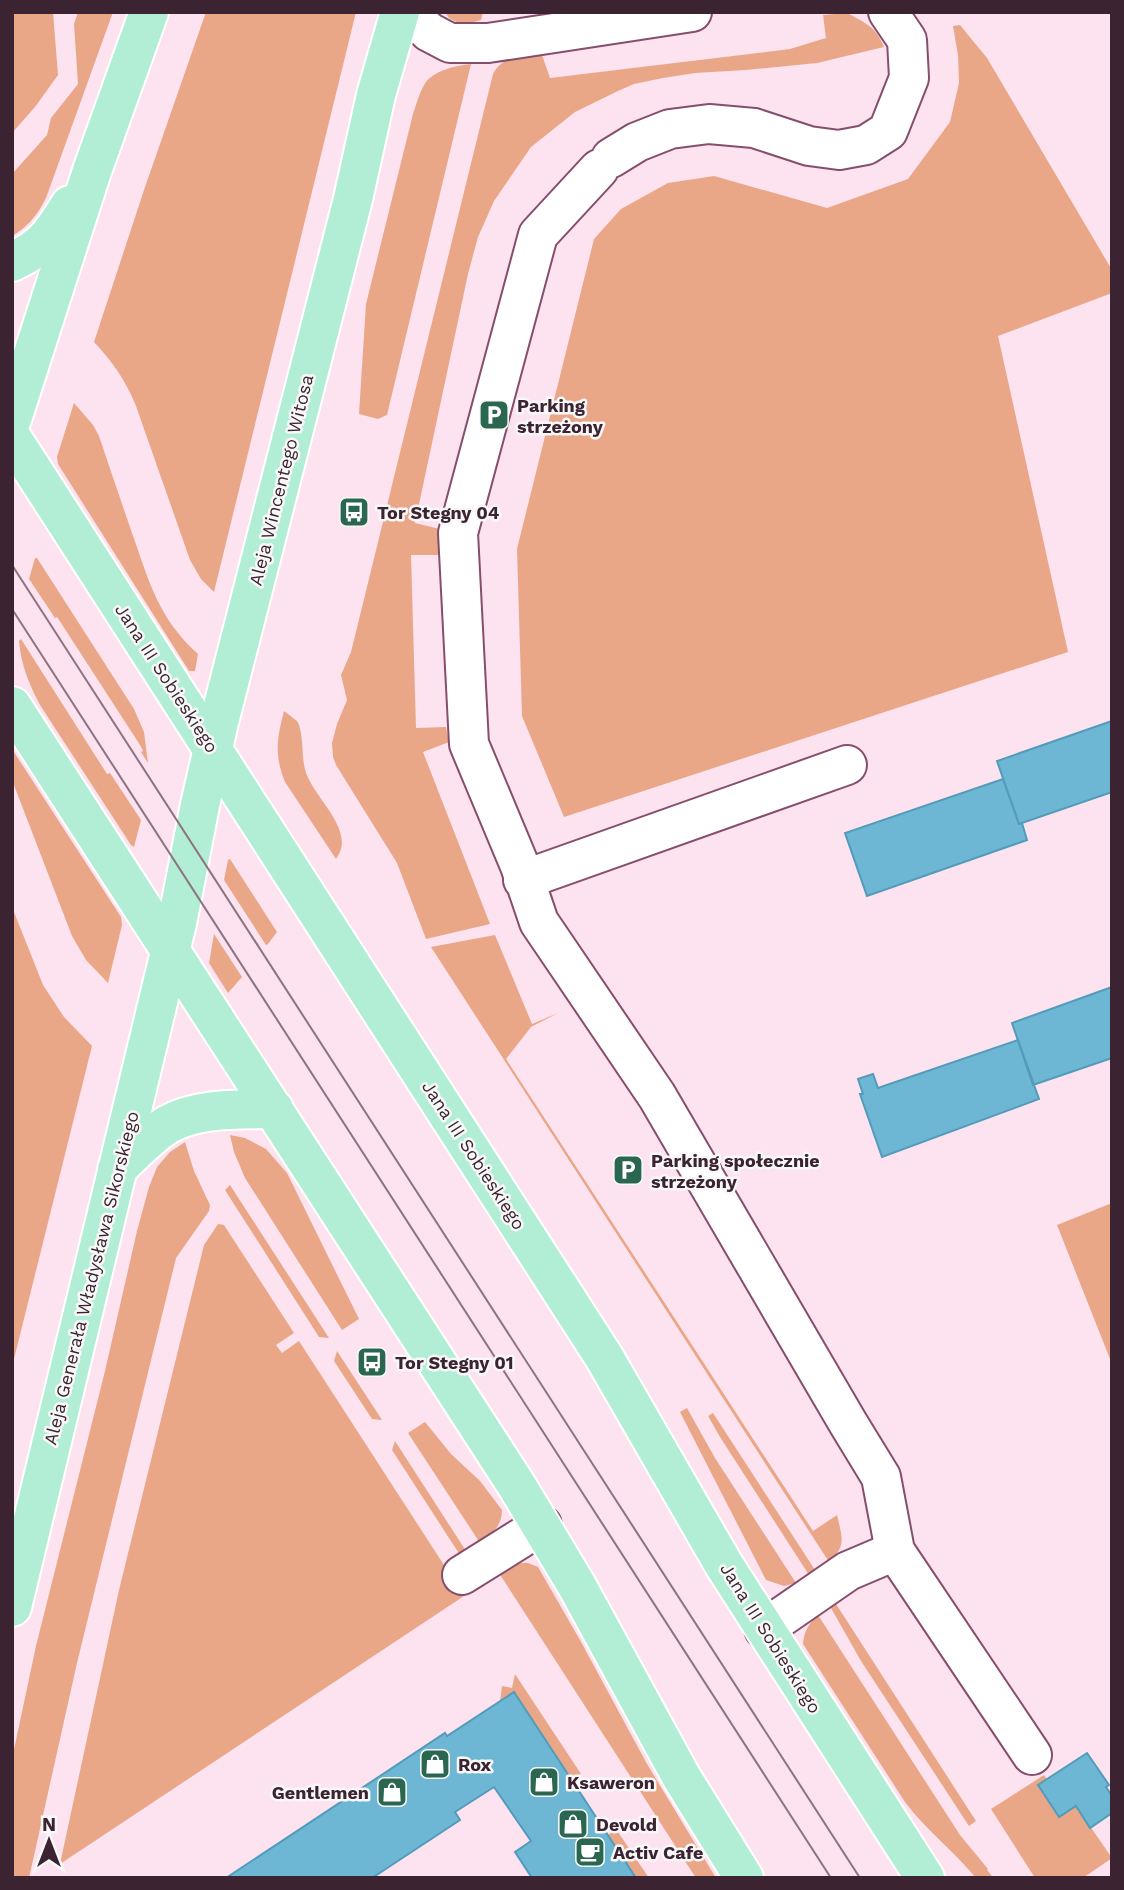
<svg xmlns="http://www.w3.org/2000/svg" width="1124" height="1890" viewBox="0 0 1124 1890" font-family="'Work Sans',sans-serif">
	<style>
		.green { fill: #eaa788 }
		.building { fill: #6db7d5; stroke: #529cba; stroke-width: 2 }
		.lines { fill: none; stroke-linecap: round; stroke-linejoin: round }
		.minor-casing { stroke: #864e6d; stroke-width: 42 }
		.major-casing { stroke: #fff; stroke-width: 42 }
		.minor { stroke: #fff; stroke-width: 38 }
		.major { stroke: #b2eed6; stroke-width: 38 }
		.tram { stroke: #8d7381; stroke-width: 2 }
		.labels { text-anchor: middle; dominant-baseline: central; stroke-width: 5; stroke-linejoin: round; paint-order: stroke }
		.poi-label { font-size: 18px; font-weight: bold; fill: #3c2331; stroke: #f8f8f8; text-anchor: start }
		.street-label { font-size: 18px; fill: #3c2331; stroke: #f8f8f8 }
	</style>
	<rect width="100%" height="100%" fill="#fde2f0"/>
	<path class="green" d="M 12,12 L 53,12 L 58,75 L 35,107 L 12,133 Z
		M 78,12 L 113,12 L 46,198 C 38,214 28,227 12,236 L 12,174 L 47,135 L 51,118 L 78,84 L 74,24 Z
		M 206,12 L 356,12 L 214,592 L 201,579 L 190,560 L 136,406 C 126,381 112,361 94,342 L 144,190 Z
		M 445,12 L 483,12 L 481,20 L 462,25 L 449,18 Z
		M 847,13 C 866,23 876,27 884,47 L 817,63 L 746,70 L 695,73 L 663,78 L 634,84 L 618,91 L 575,112 L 531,147 L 494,201 L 478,237 L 468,274 L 415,523 L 444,530 L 442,555 L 411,555 L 416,728 L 446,727 L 449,742 L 423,752 L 490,924 L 426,939 L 397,863 L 336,765 L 333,757 L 332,743 L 337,724 L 347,700 L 341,675 L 351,652 L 493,74 C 502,55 523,56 541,52 L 550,78 L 790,49 L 826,38 L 823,15 Z
		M 960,25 L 987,58 L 1112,270 L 1112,293 L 998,336 L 1068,652 L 564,817 L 522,716 L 517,549 L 594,239 L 621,209 L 668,183 L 714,176 L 827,208 L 908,179 L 950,122 L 959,83 L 958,55 L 953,26 Z
		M 471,64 L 387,415 L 378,419 L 359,414 L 366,304 L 413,114 C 416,105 419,94 424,85 C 433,70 455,66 471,64 Z
		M 74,403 L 93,425 L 99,436 C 110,469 121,501 132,533 C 149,581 158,618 198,654 L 195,671 L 189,671 L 58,464 L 57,457 Z
		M 35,558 L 37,558 L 134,709 L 144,732 L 148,763 L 141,752 L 143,751 L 140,745 L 61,623 L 57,617 L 55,618 L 29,579 Z
		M 21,639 L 107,774 L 110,773 L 141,820 L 134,847 L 131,845 L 40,705 C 29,684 21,665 19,641 Z
		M 284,711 L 297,721 L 299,725 C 304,740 301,757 306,773 C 316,800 357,832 336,859 L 285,782 C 274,755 277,738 284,711 Z
		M 12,749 L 121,917 L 122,925 L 108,983 L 86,960 L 72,936 L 12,780 Z
		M 230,859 L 277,932 L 268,944 L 266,945 L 224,880 L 228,860 Z
		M 12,907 L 43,985 L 64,1017 L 92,1046 L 12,1367 Z
		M 214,934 L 242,977 L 228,993 L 209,963 Z
		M 495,935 L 532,1024 L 558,1013 L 531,1027 L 506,1059 L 813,1531 L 837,1515 C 842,1537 847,1546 829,1562 L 431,947 Z
		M 230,1135 L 245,1138 L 266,1149 L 287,1173 L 359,1319 L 342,1330 L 245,1178 L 234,1152 Z
		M 185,1142 L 194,1171 L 210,1205 L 209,1211 L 176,1258 L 77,1663 L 29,1878 L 12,1878 L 12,1759 L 36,1646 L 105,1371 L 137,1231 L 149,1187 L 157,1167 L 170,1152 Z
		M 230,1185 L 329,1338 L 319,1337 L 225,1190 Z
		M 1112,1203 L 1112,1364 L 1057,1225 Z
		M 218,1224 L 224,1225 L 294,1333 L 276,1345 L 282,1353 L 299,1341 L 464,1596 L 60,1864 L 119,1590 L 204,1245 Z
		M 337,1351 L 382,1420 L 372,1419 L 334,1361 Z
		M 687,1408 L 715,1458 L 796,1583 L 784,1586 L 766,1580 L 680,1412 Z
		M 713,1413 L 815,1570 L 809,1575 L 720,1437 L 708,1416 Z
		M 425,1422 L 451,1454 L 480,1481 L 502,1510 C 502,1526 492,1534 480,1543 L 408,1433 Z
		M 395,1441 L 466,1551 L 460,1555 L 392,1450 Z
		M 522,1563 L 528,1563 L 538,1567 L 580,1640 L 647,1764 L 716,1878 L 696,1878 L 499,1573 L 508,1567 Z
		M 836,1604 L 976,1821 L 969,1826 L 861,1661 L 831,1608 Z
		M 818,1615 L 960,1835 L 988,1869 L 987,1870 L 992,1876 L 990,1878 L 976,1878 C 954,1851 926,1830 905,1802 L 803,1644 C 804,1632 808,1624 818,1615 Z
		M 515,1674 L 581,1774 L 572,1780 L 514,1692 L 500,1701 L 502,1686 L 512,1688 Z
		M 1044,1775 L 1047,1779 L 1038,1786 L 1058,1817 L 1076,1806 L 1112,1858 L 1083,1878 L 1035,1878 L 991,1809 Z
		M 616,1829 L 649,1878 L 636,1878 L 608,1835 Z"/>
	<path class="building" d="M 1112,721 L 1112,792 L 1019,824 L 997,761 Z
		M 1003,779 L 1019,824 L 1022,823 L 1027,840 L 867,896 L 845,833 Z
		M 1112,987 L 1112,1058 L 1033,1085 L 1012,1023 Z
		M 1018,1040 L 1039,1099 L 882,1157 L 860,1094 L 863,1094 L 858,1079 L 873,1074 L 878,1088 Z
		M 514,1692 L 636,1878 L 532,1878 L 515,1852 L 531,1841 L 494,1787 L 455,1812 L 460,1820 L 372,1878 L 226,1878 L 445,1733 L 447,1736 Z
		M 1087,1753 L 1109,1785 L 1106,1787 L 1112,1796 L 1112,1813 L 1090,1828 L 1076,1806 L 1059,1817 L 1038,1785 Z"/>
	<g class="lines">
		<g class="minor-casing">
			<path id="minor" d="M 412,12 L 413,17 L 429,32 L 450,43 L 488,43 L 692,12
				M 611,158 L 637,142 L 670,129 L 709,124 L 754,128 L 809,146 L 839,150 L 866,145 L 888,131 L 909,78 L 907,40 L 888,12
				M 599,169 L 538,235 L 458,533 L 469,744 L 520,866 L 539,922 L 657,1096 L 848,1423 L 881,1477 L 895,1551 L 1032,1755
				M 523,880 L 847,765
				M 462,1575 L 542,1525
				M 764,1629 L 848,1571 L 895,1551"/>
		</g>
		<g class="major-casing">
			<path id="major" d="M 12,262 C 45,246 51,235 70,205
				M 12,419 L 92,171 L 149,12
				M 12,438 L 604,1357 L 724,1565 L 925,1878
				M 12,706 L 517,1486 L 577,1586 L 682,1778 L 744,1878
				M 117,1169 C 133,1154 149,1136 167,1125 C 198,1107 239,1110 274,1109
				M 12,1607 L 177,923 L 200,805 L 219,722 L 353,199 L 376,95 L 400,12"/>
		</g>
		<use href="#minor" class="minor"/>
		<use href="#major" class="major"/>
		<path class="tram" d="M 12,565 L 860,1878
			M 12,609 L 831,1878"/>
	</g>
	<defs>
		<g id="parking-square" transform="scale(1.575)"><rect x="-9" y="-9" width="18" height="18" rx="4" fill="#2b6650" stroke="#f8f8f8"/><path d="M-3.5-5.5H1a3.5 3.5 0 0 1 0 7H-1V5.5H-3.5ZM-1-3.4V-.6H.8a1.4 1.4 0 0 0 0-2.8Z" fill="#fff"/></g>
		<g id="bus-square" transform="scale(1.575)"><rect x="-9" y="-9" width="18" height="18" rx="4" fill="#2b6650" stroke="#f8f8f8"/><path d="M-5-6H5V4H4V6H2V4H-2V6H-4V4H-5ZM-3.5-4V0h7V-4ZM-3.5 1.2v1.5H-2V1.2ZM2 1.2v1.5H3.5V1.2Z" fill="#fff"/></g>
		<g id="shop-square" transform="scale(1.575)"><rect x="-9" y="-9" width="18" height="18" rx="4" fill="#2b6650" stroke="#f8f8f8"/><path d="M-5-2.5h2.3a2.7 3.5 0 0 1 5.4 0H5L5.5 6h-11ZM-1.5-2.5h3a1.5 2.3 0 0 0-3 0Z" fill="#fff"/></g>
		<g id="cafe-square" transform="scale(1.575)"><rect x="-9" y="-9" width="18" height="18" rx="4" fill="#2b6650" stroke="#f8f8f8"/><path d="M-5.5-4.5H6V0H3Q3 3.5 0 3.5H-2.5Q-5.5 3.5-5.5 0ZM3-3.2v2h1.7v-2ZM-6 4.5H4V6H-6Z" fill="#fff"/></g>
	</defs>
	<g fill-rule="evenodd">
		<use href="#parking-square" x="494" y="415"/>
		<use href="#bus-square" x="354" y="512"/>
		<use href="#parking-square" x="628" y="1170"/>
		<use href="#bus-square" x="372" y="1362"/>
		<use href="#shop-square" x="435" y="1764"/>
		<use href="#shop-square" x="544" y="1782"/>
		<use href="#shop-square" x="392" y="1792"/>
		<use href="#shop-square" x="573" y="1824"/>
		<use href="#cafe-square" x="590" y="1852"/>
	</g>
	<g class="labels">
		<g class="poi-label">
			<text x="517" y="405">Parking<tspan x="517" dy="21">strzeżony</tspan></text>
			<text x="377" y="512">Tor Stegny 04</text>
			<text x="651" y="1160">Parking społecznie<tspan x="651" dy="21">strzeżony</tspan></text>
			<text x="395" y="1362">Tor Stegny 01</text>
			<text x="458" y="1764">Rox</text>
			<text x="567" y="1782">Ksaweron</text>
			<text x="369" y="1792" text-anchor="end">Gentlemen</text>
			<text x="596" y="1824">Devold</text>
			<text x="613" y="1852">Activ Cafe</text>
		</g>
		<g class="street-label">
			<text transform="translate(281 480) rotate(-76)">Aleja Wincentego Witosa</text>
			<text transform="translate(167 678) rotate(57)">Jana III Sobieskiego</text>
			<text transform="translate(474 1155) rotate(57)">Jana III Sobieskiego</text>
			<text transform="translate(91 1278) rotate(-76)">Aleja Generała Władysława Sikorskiego</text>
			<text transform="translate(771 1638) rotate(58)">Jana III Sobieskiego</text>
		</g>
	</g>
	<rect width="1124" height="1890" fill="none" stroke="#3c2331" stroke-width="28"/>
	<g transform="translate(49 1841)" stroke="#f8f8f8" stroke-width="5" paint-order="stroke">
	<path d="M0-5L12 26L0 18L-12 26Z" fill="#3c2331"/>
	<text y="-10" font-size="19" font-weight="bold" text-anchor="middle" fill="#3c2331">N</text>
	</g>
</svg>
